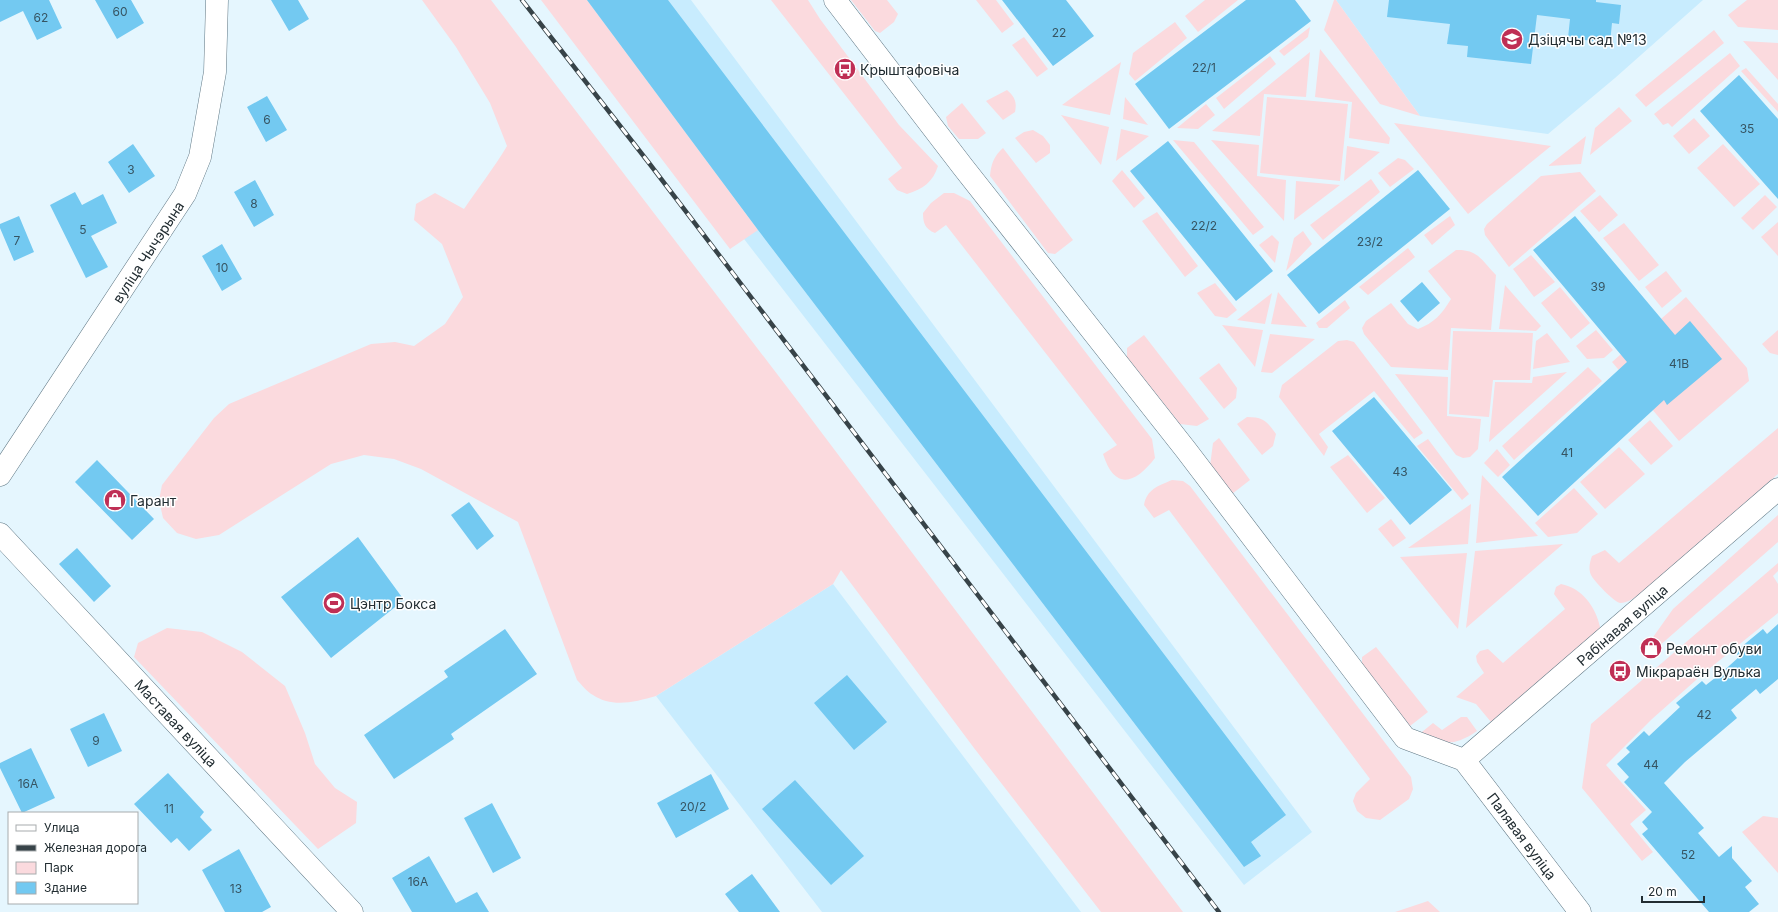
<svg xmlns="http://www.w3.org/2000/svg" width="1778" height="912" viewBox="0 0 1778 912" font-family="Inter,sans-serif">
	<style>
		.built { fill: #c8ecfe }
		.green { fill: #fbdade }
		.building { fill: #73c9f1 }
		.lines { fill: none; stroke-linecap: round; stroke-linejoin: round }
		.minor-casing { stroke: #5e7683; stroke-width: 23 }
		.minor { stroke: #fff; stroke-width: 22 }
		.rail-casing { stroke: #374348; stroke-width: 4.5 }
		.rail { stroke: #fff; stroke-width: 3; stroke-dasharray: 9; stroke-linecap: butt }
		.labels { text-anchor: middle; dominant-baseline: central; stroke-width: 3; stroke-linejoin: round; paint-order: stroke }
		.number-label { font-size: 12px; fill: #365462 }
		.poi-label { font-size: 14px; fill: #222d32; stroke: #fff; text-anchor: start }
		.street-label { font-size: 14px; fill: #222d32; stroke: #fff }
	</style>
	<rect width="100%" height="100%" fill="#e5f6fe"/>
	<path class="built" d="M 581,0 L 691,0 L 1312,832 L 1244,885 L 744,239 L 758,229 Z
		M 1336,0 L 1703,0 L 1615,78 L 1548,134 L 1420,116 Z
		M 833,584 L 1081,912 L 822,912 L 656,696 Z"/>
	<path class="green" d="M 422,0 L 491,0 L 800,404 L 1183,912 L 1101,912 L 974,748 L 841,570 L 833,584 L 656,696 C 635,702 612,708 593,695 C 587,692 582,685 577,680 L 518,522 L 421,469 L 394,459 L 364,455 L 331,464 L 219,535 L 196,539 L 177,533 L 163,518 L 159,500 L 162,485 L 214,418 L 229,404 L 371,344 L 395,342 L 414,346 L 445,324 L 463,297 L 442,244 L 414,220 L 416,204 L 435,193 L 464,209 C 478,188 494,168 507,146 L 490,103 L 456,47 Z
		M 541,0 L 587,0 L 758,230 L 730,249 Z
		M 771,0 L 808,0 L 820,19 L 899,125 L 938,166 C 933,182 923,189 907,194 L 897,190 L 888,179 L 902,168 Z
		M 851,0 L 887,0 L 898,14 L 894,22 L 880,33 L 875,31 Z
		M 976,0 L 996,0 L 1014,24 L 1002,33 Z
		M 1205,0 L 1238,0 L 1198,32 L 1185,16 Z
		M 1334,0 L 1336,0 L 1420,116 L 1380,104 L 1324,30 Z
		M 1747,0 L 1778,0 L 1778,30 L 1738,27 L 1728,15 Z
		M 1175,22 L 1187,38 L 1135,81 L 1129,74 L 1133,53 Z
		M 1310,27 L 1308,37 L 1284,56 L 1279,51 Z
		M 1714,30 L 1724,43 L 1646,107 L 1635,95 Z
		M 1024,37 L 1048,69 L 1037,77 L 1012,45 Z
		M 1743,41 L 1778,43 L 1778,80 Z
		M 1320,49 L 1390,138 L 1389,144 L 1349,138 L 1352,102 L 1315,97 Z
		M 1310,52 L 1306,97 L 1264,94 L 1260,136 L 1212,131 Z
		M 1730,53 L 1740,66 L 1672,127 L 1668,123 L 1663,125 L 1654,114 Z
		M 1270,56 L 1276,64 L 1224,109 L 1216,98 Z
		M 1121,62 L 1110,115 L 1062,105 Z
		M 1746,68 L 1778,104 L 1778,112 L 1741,71 Z
		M 1007,90 C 1015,97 1017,102 1015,112 L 1003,120 L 986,101 Z
		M 1125,97 L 1148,125 L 1123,119 Z
		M 1267,97 L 1348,104 L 1340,181 L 1260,173 Z
		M 962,103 L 986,133 L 978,139 L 959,139 L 948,126 L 946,117 Z
		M 1206,104 L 1215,115 L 1198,129 L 1177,128 Z
		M 1619,107 L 1632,121 L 1590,155 L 1595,128 Z
		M 1061,115 L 1109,127 L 1101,165 Z
		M 1694,118 L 1710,136 L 1689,154 L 1673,136 Z
		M 1394,123 L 1551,146 L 1468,214 Z
		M 1121,129 L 1149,136 L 1116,161 Z
		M 1033,130 L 1043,136 L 1050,145 L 1050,153 L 1036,163 L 1015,138 L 1024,132 Z
		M 1586,136 L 1581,164 L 1548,166 Z
		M 1173,140 L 1194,142 L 1264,227 L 1253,235 Z
		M 1211,140 L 1259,145 L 1257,176 L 1286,180 L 1284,221 Z
		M 1723,144 L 1760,184 L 1734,207 L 1697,168 Z
		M 1347,146 L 1380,152 L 1344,181 Z
		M 1003,148 L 1073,240 L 1055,254 L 1048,253 L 990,176 C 991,164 994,156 1003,148 Z
		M 1398,158 L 1405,160 L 1414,169 L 1390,187 L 1378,173 Z
		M 1122,170 L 1145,198 L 1134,208 L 1112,181 Z
		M 1580,172 L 1596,191 L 1509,267 L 1485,235 L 1484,229 L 1487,224 L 1541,176 Z
		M 1371,179 L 1380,192 L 1323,240 L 1310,225 Z
		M 1296,181 L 1340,185 L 1294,220 Z
		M 944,193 L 954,193 L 970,201 L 1152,439 L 1155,458 C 1136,483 1115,492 1103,454 L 1117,445 L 946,225 L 935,233 C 925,229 923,223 923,213 L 931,203 Z
		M 1600,195 L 1618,215 L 1599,232 L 1580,211 Z
		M 1765,195 L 1777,207 L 1753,230 L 1741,218 Z
		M 1157,212 L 1198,266 L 1185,277 L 1142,221 Z
		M 1450,216 L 1455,225 L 1432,245 L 1424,235 Z
		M 1778,222 L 1778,256 L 1761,237 Z
		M 1624,223 L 1659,265 L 1639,281 L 1603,238 Z
		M 1303,231 L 1312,244 L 1286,271 L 1294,238 Z
		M 1272,235 L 1279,242 L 1275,263 L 1259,245 Z
		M 1408,248 L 1415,257 L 1368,295 L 1359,287 Z
		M 1456,250 C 1478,249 1482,261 1496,275 L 1491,330 L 1451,328 L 1448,370 L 1391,367 L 1364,334 L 1362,328 L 1366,321 L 1391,303 L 1408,324 L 1418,329 C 1434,323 1442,314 1451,299 L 1428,271 Z
		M 1531,255 L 1555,282 L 1534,297 L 1513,269 Z
		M 1666,271 L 1682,291 L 1662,308 L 1645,287 Z
		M 1215,283 L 1237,310 L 1227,318 L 1215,316 L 1197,293 Z
		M 1505,285 L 1541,326 L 1536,331 L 1499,329 Z
		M 1560,287 L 1590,323 L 1571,339 L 1541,303 Z
		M 1278,292 L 1307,327 L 1271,324 Z
		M 1272,293 L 1265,324 L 1237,320 Z
		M 1686,297 L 1747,368 L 1749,381 L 1679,441 L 1612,362 Z
		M 1345,300 L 1350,308 L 1327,328 L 1319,328 L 1316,323 Z
		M 1222,325 L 1263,330 L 1255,367 Z
		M 1596,330 L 1613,350 L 1604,358 L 1587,359 L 1576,346 Z
		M 1778,330 L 1778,355 L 1770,353 L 1762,344 Z
		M 1453,331 L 1533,333 L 1530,380 L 1493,380 L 1489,417 L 1449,414 Z
		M 1547,333 L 1570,362 L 1533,369 L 1536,341 Z
		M 1270,334 L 1315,339 L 1272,373 L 1261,372 Z
		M 1144,335 L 1209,419 L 1197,426 L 1180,424 L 1127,357 L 1127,348 Z
		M 1347,340 L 1354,342 L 1423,433 L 1414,439 L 1374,391 L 1319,434 L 1328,447 L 1324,456 L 1279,397 L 1282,385 L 1338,341 Z
		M 1219,363 L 1237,388 L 1236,398 L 1224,409 L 1199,378 Z
		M 1588,367 L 1602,381 L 1514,460 L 1502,446 Z
		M 1567,372 L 1489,442 L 1495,382 L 1532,383 L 1533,377 Z
		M 1395,374 L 1448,377 L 1447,416 L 1481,419 L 1478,449 L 1470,457 L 1463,458 L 1456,455 Z
		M 1247,417 C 1263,417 1267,421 1276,434 L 1273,446 L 1262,455 L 1237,424 Z
		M 1650,420 L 1673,446 L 1651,465 L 1628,440 Z
		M 1778,428 L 1778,474 L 1640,594 C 1635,597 1628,603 1620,603 C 1614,602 1594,581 1591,575 C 1588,568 1590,562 1592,556 L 1605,550 L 1619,563 Z
		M 1219,438 L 1250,480 L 1232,494 L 1210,466 L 1213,443 Z
		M 1428,439 L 1469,494 L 1462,500 L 1417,446 Z
		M 1619,447 L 1645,474 L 1605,509 L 1580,482 Z
		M 1497,449 L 1510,465 L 1498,477 L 1484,463 Z
		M 1348,455 L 1385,498 L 1367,513 L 1330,467 Z
		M 1482,475 L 1538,536 L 1476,543 Z
		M 1172,480 L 1183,481 L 1190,486 L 1411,777 L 1413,789 L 1409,799 L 1380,820 L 1366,818 L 1357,811 L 1353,801 L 1356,793 L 1370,779 L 1169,510 L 1154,518 L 1144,505 C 1147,489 1158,486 1172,480 Z
		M 1574,488 L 1598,514 L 1577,533 L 1548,537 L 1535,523 Z
		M 1471,504 L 1468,544 L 1408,548 Z
		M 1778,515 L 1778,542 L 1658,647 L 1651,640 L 1673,609 Z
		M 1391,519 L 1406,538 L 1393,547 L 1378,529 Z
		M 1563,544 L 1466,628 L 1475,551 Z
		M 1467,553 L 1458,629 L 1400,557 Z
		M 1778,563 L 1778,571 L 1773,576 L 1778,584 L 1778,613 L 1704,673 L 1652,719 L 1606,765 L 1646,810 L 1630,824 L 1653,852 L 1642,861 L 1582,788 L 1591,724 Z
		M 1561,584 C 1582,588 1596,607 1600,627 L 1596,635 L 1491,722 L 1476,704 L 1456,697 L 1484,673 L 1477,662 L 1476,656 L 1480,651 L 1488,649 L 1503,663 L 1565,609 L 1554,594 L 1556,587 Z
		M 167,628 L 202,632 L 242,652 L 285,686 L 305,733 L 315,764 L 335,788 L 357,802 L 356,823 L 318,849 L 134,657 L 138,643 Z
		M 1376,647 L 1428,712 L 1410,726 L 1362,665 L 1362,657 Z
		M 1461,717 L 1467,717 L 1477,731 C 1452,748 1444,743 1417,736 L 1433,723 L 1442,730 Z
		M 1763,816 L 1778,818 L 1778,873 L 1742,832 Z
		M 1428,901 L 1440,912 L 1395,912 Z"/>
	<path class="building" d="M 0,0 L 49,0 L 62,28 L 37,40 L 23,11 L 0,22 Z
		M 95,0 L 131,0 L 144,23 L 117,39 Z
		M 271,0 L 298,0 L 309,19 L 289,31 Z
		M 587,0 L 668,0 L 1286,815 L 1251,842 L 1261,856 L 1244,867 L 758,230 Z
		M 1002,0 L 1066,0 L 1094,36 L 1053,66 Z
		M 1246,0 L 1295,0 L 1311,21 L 1169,129 L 1135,84 Z
		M 1389,0 L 1596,0 L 1596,2 L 1621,5 L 1619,24 L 1612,23 L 1610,43 L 1568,38 L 1570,19 L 1537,15 L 1531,64 L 1467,57 L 1468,46 L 1447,44 L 1450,24 L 1387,17 Z
		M 1739,75 L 1778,119 L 1778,199 L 1700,111 Z
		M 267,96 L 287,130 L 266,142 L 247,107 Z
		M 1168,141 L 1273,271 L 1236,301 L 1130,171 Z
		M 133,144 L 155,176 L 129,193 L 108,162 Z
		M 1418,170 L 1450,209 L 1319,314 L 1287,275 Z
		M 255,180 L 274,215 L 254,227 L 234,192 Z
		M 75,192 L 82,205 L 103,194 L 117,223 L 91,236 L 108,267 L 86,278 L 50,205 Z
		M 19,216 L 34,252 L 14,261 L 0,228 L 0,224 Z
		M 1575,216 L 1675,335 L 1690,321 L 1722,359 L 1667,405 L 1664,400 L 1538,516 L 1502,477 L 1627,362 L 1533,250 Z
		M 222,244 L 242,279 L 222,291 L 202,256 Z
		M 1422,282 L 1440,303 L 1418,322 L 1400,301 Z
		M 1374,397 L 1452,490 L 1410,525 L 1332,431 Z
		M 97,460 L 154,519 L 132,540 L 75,482 Z
		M 469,502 L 494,536 L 477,550 L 451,515 Z
		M 358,537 L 404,600 L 331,658 L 281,597 Z
		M 77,548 L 111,586 L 94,602 L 59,564 Z
		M 1778,624 L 1778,679 L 1760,694 L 1756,689 L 1731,710 L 1737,718 L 1685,762 L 1664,783 L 1704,828 L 1698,833 L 1719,857 L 1732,846 L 1732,858 L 1752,881 L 1745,887 L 1759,904 L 1749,912 L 1709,912 L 1642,834 L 1648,829 L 1642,822 L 1652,812 L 1624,782 L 1629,777 L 1617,764 L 1630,752 L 1626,748 L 1644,731 L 1649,736 L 1680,707 L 1676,703 L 1702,681 L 1706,685 L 1720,674 L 1739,657 L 1735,652 L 1763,629 L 1767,634 Z
		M 505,629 L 537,674 L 451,734 L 454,739 L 394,779 L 364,735 L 448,677 L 444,671 Z
		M 847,675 L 887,722 L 854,750 L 814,703 Z
		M 104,713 L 122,751 L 88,767 L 70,729 Z
		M 31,748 L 55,798 L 22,813 L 0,768 L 0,763 Z
		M 168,773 L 204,812 L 200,817 L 212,830 L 189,851 L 177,838 L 171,843 L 134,804 Z
		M 711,774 L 729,809 L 676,838 L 657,803 Z
		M 795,780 L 864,856 L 831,885 L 762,809 Z
		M 492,803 L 521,858 L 493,873 L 464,818 Z
		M 239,849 L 271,907 L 262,912 L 225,912 L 202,870 Z
		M 429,856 L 456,903 L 477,892 L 489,912 L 412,912 L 392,878 Z
		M 752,874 L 780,912 L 739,912 L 725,894 Z"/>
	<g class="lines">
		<g class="minor-casing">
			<path id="minor" d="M 835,0 L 963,167 L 1186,450 L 1405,738 L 1464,760
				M 0,475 L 185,194 L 200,157 L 215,72 L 217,0
				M 0,534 L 352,912
				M 1464,760 L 1778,489
				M 1464,760 L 1580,912"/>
		</g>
		<use href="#minor" class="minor"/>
		<g class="rail-casing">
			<path id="rail" d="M 522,0 L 649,163 L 1219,912"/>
		</g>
		<use href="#rail" class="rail"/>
	</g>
	<defs>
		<g id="school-disc" transform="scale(1.15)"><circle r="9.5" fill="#bf2f55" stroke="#fff"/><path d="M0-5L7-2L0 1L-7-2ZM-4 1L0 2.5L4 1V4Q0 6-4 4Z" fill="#fff"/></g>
		<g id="bus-disc" transform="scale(1.15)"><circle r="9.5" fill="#bf2f55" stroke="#fff"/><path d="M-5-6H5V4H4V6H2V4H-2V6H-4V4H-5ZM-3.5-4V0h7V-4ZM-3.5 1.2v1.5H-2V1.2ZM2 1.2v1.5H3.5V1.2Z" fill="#fff"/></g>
		<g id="shop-disc" transform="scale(1.15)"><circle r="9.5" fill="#bf2f55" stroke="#fff"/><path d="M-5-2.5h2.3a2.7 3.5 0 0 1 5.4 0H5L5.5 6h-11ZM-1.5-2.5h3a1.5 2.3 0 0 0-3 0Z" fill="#fff"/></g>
		<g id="stadium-disc" transform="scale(1.15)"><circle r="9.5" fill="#bf2f55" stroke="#fff"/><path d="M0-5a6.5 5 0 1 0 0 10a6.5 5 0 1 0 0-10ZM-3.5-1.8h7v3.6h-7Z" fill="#fff"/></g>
	</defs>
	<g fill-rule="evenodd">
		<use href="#school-disc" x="1512" y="39"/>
		<use href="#bus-disc" x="845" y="69"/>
		<use href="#shop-disc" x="115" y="500"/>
		<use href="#stadium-disc" x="334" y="603"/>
		<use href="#shop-disc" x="1651" y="648"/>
		<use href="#bus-disc" x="1620" y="671"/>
	</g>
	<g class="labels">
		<g class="number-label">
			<text x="120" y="11">60</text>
			<text x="41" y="17">62</text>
			<text x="1059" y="32">22</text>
			<text x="1204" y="67">22/1</text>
			<text x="267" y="119">6</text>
			<text x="1747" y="128">35</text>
			<text x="131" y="169">3</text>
			<text x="254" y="203">8</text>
			<text x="1204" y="225">22/2</text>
			<text x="83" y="229">5</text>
			<text x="17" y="240">7</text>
			<text x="1370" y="241">23/2</text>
			<text x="222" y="267">10</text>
			<text x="1598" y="286">39</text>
			<text x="1679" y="363">41В</text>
			<text x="1567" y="452">41</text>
			<text x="1400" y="471">43</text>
			<text x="1704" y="714">42</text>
			<text x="96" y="740">9</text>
			<text x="1651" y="764">44</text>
			<text x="28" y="783">16А</text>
			<text x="693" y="806">20/2</text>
			<text x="169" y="808">11</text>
			<text x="1688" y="854">52</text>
			<text x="418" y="881">16А</text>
			<text x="236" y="888">13</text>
		</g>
		<g class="poi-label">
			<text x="1528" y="39">Дзіцячы сад №13</text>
			<text x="860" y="69">Крыштафовіча</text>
			<text x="130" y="500">Гарант</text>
			<text x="350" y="603">Цэнтр Бокса</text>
			<text x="1666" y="648">Ремонт обуви</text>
			<text x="1636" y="671">Мікрараён Вулька</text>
		</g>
		<g class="street-label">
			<text transform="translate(148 252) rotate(-57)">вуліца Чычэрына</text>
			<text transform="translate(1622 625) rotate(-41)">Рабінавая вуліца</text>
			<text transform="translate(176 723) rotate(47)">Маставая вуліца</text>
			<text transform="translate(1522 836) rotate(53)">Палявая вуліца</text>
		</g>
	</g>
	<rect x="8" y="812" width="130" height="92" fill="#ffffff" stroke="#a7abad"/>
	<rect x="16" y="825" width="20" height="6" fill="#ffffff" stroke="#a7abad"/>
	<text x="44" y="832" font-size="12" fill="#222d32">Улица</text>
	<rect x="16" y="845" width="20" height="6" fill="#374348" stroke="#a7abad"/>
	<text x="44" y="852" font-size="12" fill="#222d32">Железная дорога</text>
	<rect x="16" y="862" width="20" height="12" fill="#fbdade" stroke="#a7abad"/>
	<text x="44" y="872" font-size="12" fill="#222d32">Парк</text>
	<rect x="16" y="882" width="20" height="12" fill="#73c9f1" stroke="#a7abad"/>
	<text x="44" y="892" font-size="12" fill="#222d32">Здание</text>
	<path d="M1642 896v6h62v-6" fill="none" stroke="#222d32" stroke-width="2"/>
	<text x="1648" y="896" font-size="12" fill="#222d32" stroke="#ffffff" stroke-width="3" paint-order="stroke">20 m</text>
</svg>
